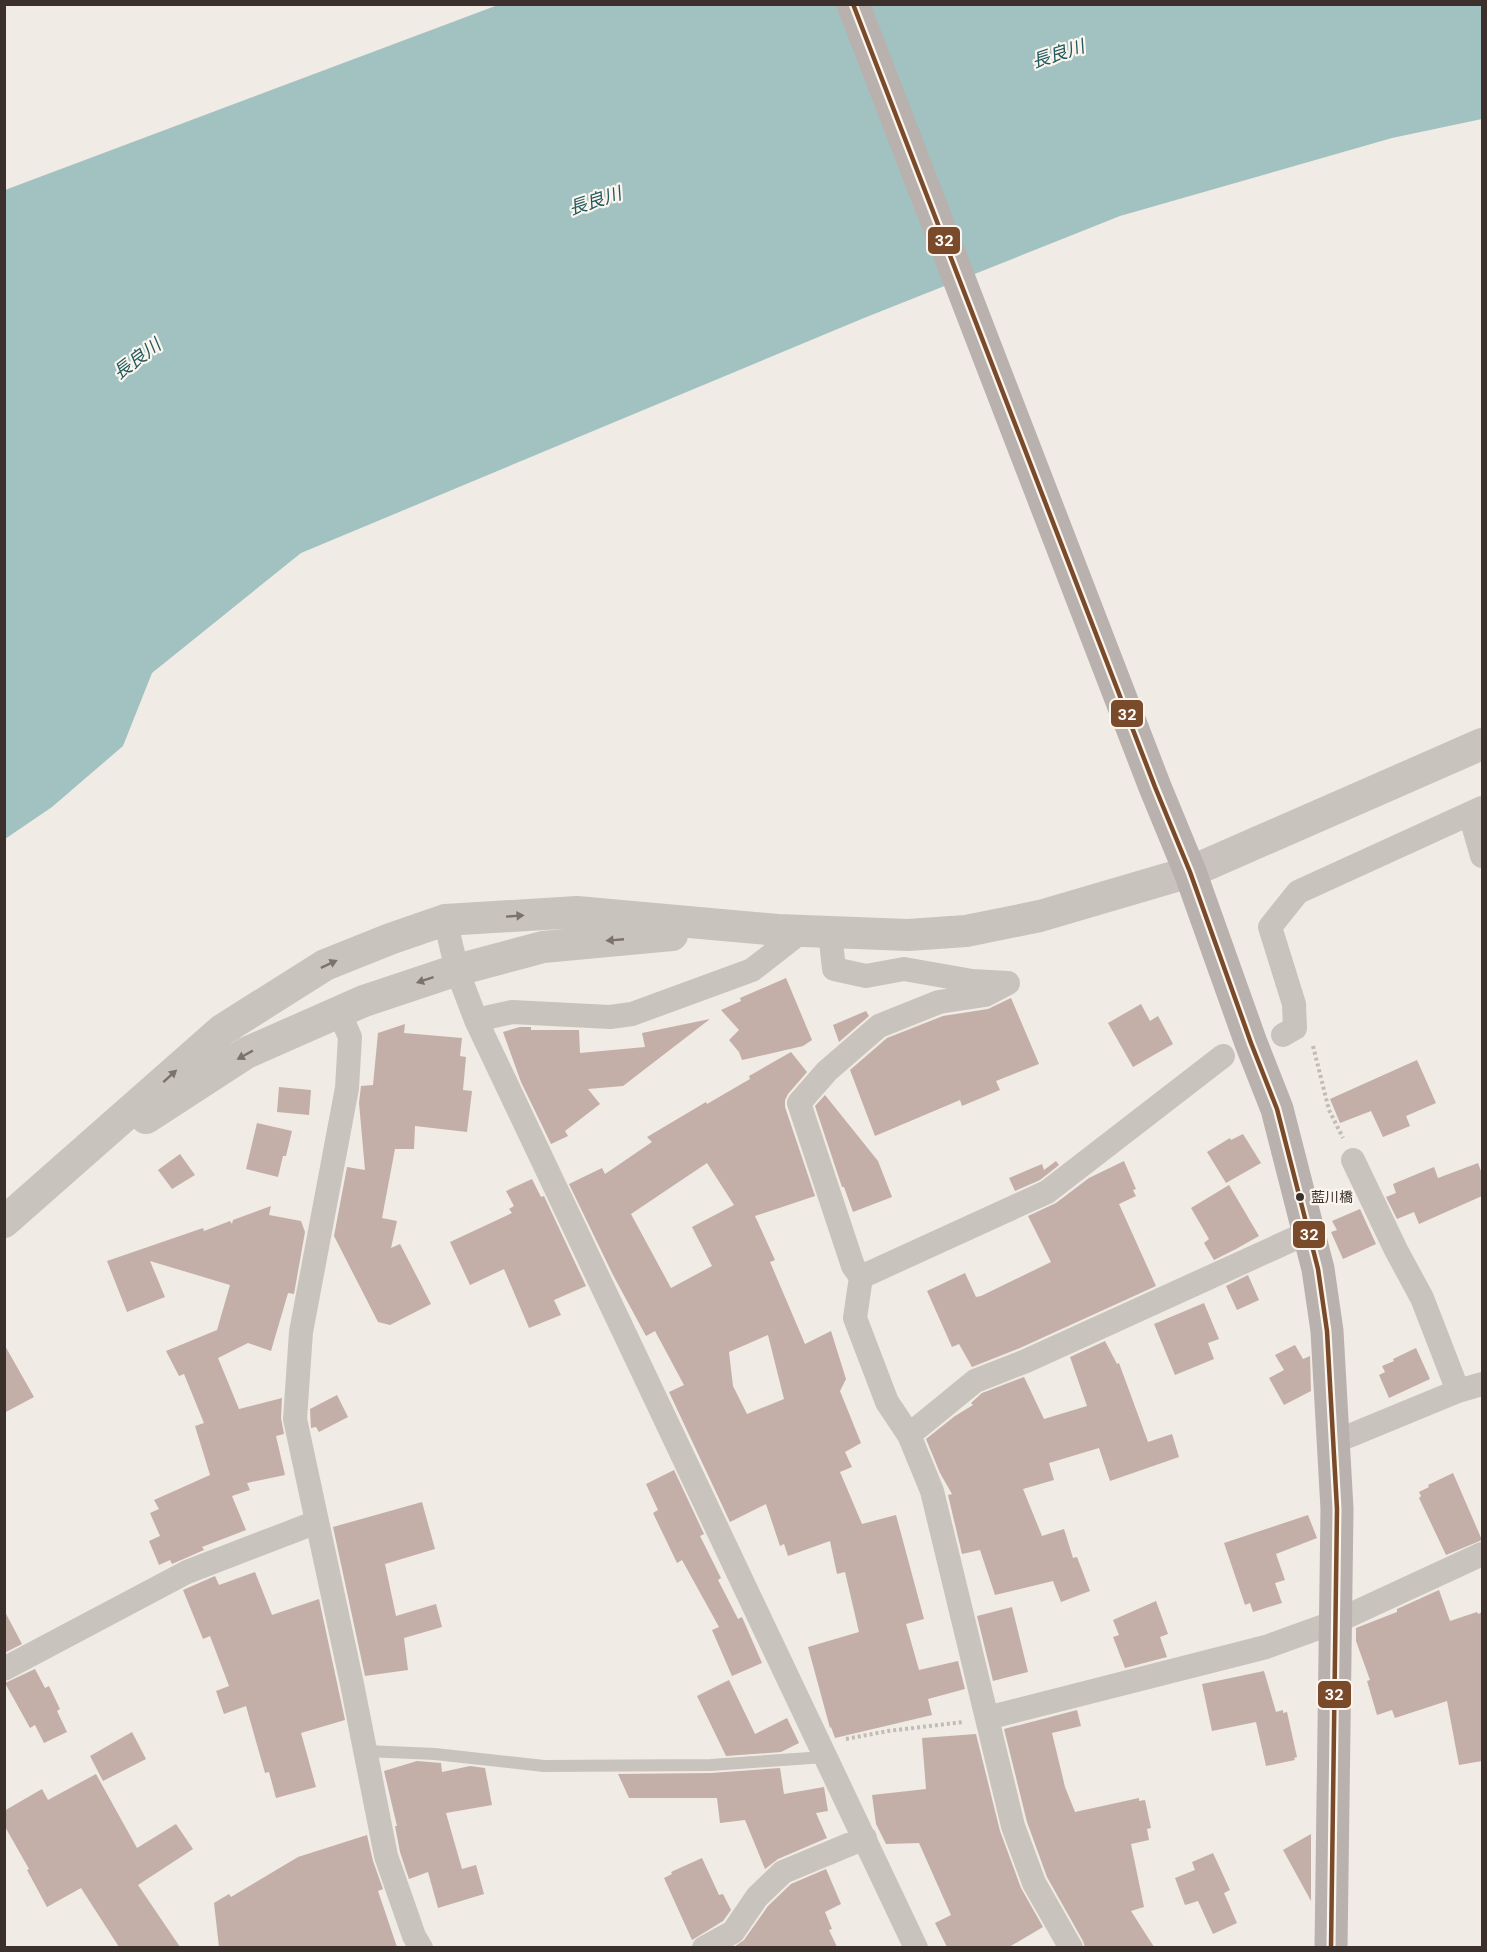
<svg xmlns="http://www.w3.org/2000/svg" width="1487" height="1952" viewBox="0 0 1487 1952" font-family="'DM Sans','Noto Sans JP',sans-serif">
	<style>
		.water { fill: #a1c2c1 }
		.building { fill: #c3afa7; fill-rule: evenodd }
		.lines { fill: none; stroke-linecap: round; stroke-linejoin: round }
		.path { stroke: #c2bbb6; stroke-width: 4; stroke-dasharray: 3 3; stroke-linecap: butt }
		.service { stroke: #c9c3be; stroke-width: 12 }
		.minor { stroke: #c9c3be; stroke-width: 24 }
		.tertiary { stroke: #c9c3be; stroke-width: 32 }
		.primary { stroke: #b8b1ad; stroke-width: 33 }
		.bus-1-casing { stroke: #fbf5ee; stroke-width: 9 }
		.bus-1 { stroke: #7a4b2a; stroke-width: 4.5 }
		.oneway { fill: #7b726d }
		.bus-dot { fill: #3b302b; stroke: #fbf5ee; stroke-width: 2 }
		.labels { text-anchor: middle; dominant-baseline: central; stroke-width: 4.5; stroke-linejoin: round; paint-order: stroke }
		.bus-label { font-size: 14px; fill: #3b302b; stroke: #fbf5ee; text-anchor: start }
		.water-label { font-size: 18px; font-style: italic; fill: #1f5a5e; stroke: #fbf5ee }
		.line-badge { stroke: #fbf5ee; stroke-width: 2 }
		.badge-label { font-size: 16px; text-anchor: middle; font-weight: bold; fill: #fff }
	</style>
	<rect width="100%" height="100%" fill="#f0ebe5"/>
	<path class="water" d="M 498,5 L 1482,5 L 1482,119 L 1392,138 L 1120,216 L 864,318 L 301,553 L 152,673 L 123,746 L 52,807 L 5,839 L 5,190 Z"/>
	<path class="building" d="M 786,978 L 812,1040 L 803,1046 L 742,1060 L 739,1052 L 729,1040 L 739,1030 L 721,1010 L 741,1001 L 740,998 Z
		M 1011,998 L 1039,1064 L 996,1081 L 1000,1090 L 962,1106 L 960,1100 L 875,1136 L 850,1070 L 887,1038 L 943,1016 L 988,1009 Z
		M 1141,1004 L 1150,1021 L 1158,1016 L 1173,1044 L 1133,1067 L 1108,1023 Z
		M 866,1011 L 869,1016 L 839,1042 L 833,1025 Z
		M 710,1019 L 623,1086 L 588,1089 L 600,1104 L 565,1131 L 568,1136 L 551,1144 L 521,1082 L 503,1032 L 520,1027 L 531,1027 L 531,1030 L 579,1030 L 580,1053 L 645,1047 L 642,1033 Z
		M 405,1024 L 404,1033 L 462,1038 L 460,1056 L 466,1057 L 463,1090 L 472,1091 L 467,1132 L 415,1126 L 414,1149 L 395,1149 L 382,1218 L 397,1221 L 391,1248 L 400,1244 L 431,1304 L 390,1325 L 378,1322 L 334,1236 L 347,1167 L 365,1170 L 359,1103 L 361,1086 L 373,1085 L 378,1033 Z
		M 791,1052 L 807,1072 L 788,1094 L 785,1100 L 785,1107 L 815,1196 L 755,1216 L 775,1260 L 770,1262 L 805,1344 L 831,1331 L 846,1379 L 840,1391 L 861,1443 L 845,1452 L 852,1467 L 840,1472 L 862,1524 L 896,1515 L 924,1619 L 906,1624 L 919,1670 L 958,1661 L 965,1689 L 928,1699 L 932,1715 L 835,1738 L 831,1727 L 830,1728 L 808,1647 L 859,1632 L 845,1572 L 837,1574 L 830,1541 L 788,1556 L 784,1544 L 780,1546 L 766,1504 L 730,1522 L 669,1392 L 684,1385 L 655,1331 L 646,1336 L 613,1275 L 569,1184 L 602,1168 L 605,1174 L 652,1142 L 647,1137 L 706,1102 L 707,1104 L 750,1079 L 749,1076 ZM 707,1163 L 734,1205 L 692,1227 L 712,1266 L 671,1288 L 631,1214 ZM 768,1335 L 784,1399 L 747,1414 L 733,1386 L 729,1352 Z
		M 1417,1060 L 1436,1103 L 1406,1116 L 1410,1126 L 1383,1137 L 1371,1111 L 1340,1123 L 1330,1099 Z
		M 279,1087 L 311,1090 L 309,1115 L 277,1112 Z
		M 825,1095 L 878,1161 L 892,1197 L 853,1212 L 844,1187 L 842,1187 L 815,1106 Z
		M 257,1123 L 292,1131 L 286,1156 L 283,1156 L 278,1177 L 246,1169 Z
		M 1243,1134 L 1261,1163 L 1226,1183 L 1207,1152 L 1230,1138 L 1231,1140 Z
		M 180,1154 L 195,1175 L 172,1189 L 158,1170 Z
		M 1056,1161 L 1059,1165 L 1040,1180 L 1015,1191 L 1009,1178 L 1042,1164 L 1044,1170 Z
		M 1124,1161 L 1136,1189 L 1133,1190 L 1136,1196 L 1119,1204 L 1156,1286 L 1020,1348 L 972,1367 L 959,1344 L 952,1347 L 927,1291 L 965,1273 L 976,1297 L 981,1296 L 1051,1262 L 1028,1216 L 1056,1203 L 1089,1178 Z
		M 1478,1163 L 1482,1174 L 1482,1196 L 1419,1224 L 1414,1212 L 1397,1219 L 1386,1197 L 1396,1193 L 1393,1184 L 1434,1167 L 1438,1178 Z
		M 532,1179 L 541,1197 L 544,1196 L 586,1286 L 554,1300 L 561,1315 L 529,1328 L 504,1269 L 470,1285 L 450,1242 L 512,1213 L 509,1209 L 514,1206 L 506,1191 Z
		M 1229,1185 L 1259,1236 L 1236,1249 L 1214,1260 L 1204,1243 L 1209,1239 L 1191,1208 Z
		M 271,1206 L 269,1215 L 301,1221 L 305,1232 L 294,1294 L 288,1293 L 271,1351 L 248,1343 L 218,1358 L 239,1409 L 282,1398 L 281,1418 L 284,1434 L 276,1436 L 285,1475 L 247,1483 L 250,1490 L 232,1496 L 246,1530 L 202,1547 L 204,1550 L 172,1564 L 170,1560 L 159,1565 L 149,1541 L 160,1536 L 150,1513 L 159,1509 L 154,1500 L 210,1475 L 195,1426 L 204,1423 L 184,1374 L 179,1376 L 166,1351 L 217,1330 L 230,1285 L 150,1261 L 165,1297 L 127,1312 L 107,1261 L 203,1228 L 204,1231 L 230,1221 L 232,1224 L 233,1220 Z
		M 1360,1209 L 1376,1244 L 1343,1259 L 1331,1232 L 1337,1230 L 1332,1221 Z
		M 1248,1275 L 1259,1300 L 1237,1310 L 1226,1286 Z
		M 1204,1303 L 1219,1339 L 1208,1343 L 1214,1359 L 1175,1375 L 1154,1324 Z
		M 1105,1341 L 1117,1364 L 1119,1363 L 1148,1442 L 1172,1434 L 1179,1457 L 1110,1481 L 1099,1448 L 1049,1463 L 1054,1480 L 1023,1489 L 1042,1536 L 1064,1529 L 1073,1558 L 1077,1557 L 1090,1591 L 1061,1602 L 1053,1581 L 995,1595 L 980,1550 L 962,1554 L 948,1495 L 952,1494 L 940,1473 L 926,1439 L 955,1416 L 973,1405 L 971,1403 L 982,1393 L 1024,1377 L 1044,1419 L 1087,1406 L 1070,1357 Z
		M 4,1344 L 34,1397 L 4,1413 Z
		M 1295,1345 L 1303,1359 L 1310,1356 L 1311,1391 L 1284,1405 L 1269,1378 L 1284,1370 L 1275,1355 Z
		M 1416,1348 L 1430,1379 L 1389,1398 L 1379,1375 L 1385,1372 L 1382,1366 L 1394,1361 L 1393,1359 Z
		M 337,1395 L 348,1417 L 319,1432 L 316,1427 L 311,1428 L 310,1409 Z
		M 674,1470 L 704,1534 L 700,1536 L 721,1578 L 718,1580 L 738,1619 L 742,1617 L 762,1663 L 732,1676 L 712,1630 L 719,1627 L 682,1560 L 677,1563 L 653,1513 L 658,1510 L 646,1484 Z
		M 1453,1473 L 1482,1540 L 1446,1555 L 1419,1498 L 1421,1496 L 1419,1492 L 1429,1487 L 1428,1485 Z
		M 422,1502 L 435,1549 L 385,1564 L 396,1616 L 436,1604 L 442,1627 L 404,1638 L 408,1670 L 365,1676 L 333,1527 Z
		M 1308,1515 L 1317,1538 L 1276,1554 L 1285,1580 L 1275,1583 L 1282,1603 L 1253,1612 L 1250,1603 L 1245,1605 L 1224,1543 Z
		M 255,1572 L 272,1615 L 319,1599 L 345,1720 L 301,1733 L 316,1787 L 276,1798 L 269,1772 L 265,1773 L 246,1706 L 224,1714 L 216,1691 L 229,1686 L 210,1636 L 203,1639 L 183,1590 L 215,1576 L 219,1585 Z
		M 1439,1590 L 1450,1621 L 1477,1612 L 1478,1614 L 1482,1612 L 1482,1761 L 1459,1765 L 1447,1701 L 1395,1718 L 1392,1710 L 1377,1715 L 1367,1681 L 1370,1680 L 1356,1641 L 1356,1628 L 1397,1612 L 1397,1609 Z
		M 1156,1601 L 1168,1634 L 1160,1637 L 1167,1657 L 1125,1668 L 1113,1637 L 1119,1635 L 1113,1620 Z
		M 1012,1607 L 1028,1672 L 993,1681 L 977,1616 Z
		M 4,1610 L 22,1644 L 4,1653 Z
		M 35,1669 L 45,1688 L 49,1686 L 60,1709 L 57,1711 L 67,1732 L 44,1743 L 35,1725 L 30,1728 L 5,1683 Z
		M 1264,1671 L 1276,1712 L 1283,1710 L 1283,1713 L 1287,1712 L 1297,1757 L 1294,1758 L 1295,1760 L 1266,1766 L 1256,1722 L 1212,1731 L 1202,1684 Z
		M 729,1680 L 755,1734 L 787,1718 L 799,1743 L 781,1752 L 726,1756 L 697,1696 Z
		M 1077,1710 L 1081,1726 L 1052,1733 L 1065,1787 L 1075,1812 L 1139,1798 L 1139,1801 L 1145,1800 L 1151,1828 L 1147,1829 L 1149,1840 L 1131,1844 L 1144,1907 L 1131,1911 L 1154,1947 L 1085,1947 L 1083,1941 L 1047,1877 L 1027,1822 L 1004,1729 Z
		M 132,1732 L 146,1759 L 103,1781 L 90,1756 Z
		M 976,1734 L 1000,1831 L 1021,1888 L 1043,1927 L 1009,1947 L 947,1947 L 935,1923 L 951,1915 L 919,1843 L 886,1844 L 876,1824 L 872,1795 L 926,1789 L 922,1738 Z
		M 417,1761 L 441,1763 L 442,1772 L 470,1766 L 485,1768 L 492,1805 L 446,1813 L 462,1869 L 476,1865 L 484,1894 L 438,1908 L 428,1872 L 409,1879 L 400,1852 L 395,1826 L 397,1826 L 384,1771 Z
		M 780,1768 L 784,1794 L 824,1787 L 828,1811 L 816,1813 L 827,1838 L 778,1859 L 765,1869 L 745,1820 L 720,1823 L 717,1798 L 629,1798 L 618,1774 L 711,1773 Z
		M 96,1774 L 137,1848 L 176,1824 L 193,1849 L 138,1885 L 180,1947 L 119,1947 L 81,1888 L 47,1907 L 27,1870 L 29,1869 L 4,1825 L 4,1811 L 42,1789 L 48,1800 Z
		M 1311,1834 L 1311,1901 L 1283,1850 Z
		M 367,1835 L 373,1861 L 383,1889 L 378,1891 L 397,1947 L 219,1947 L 214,1903 L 229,1894 L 231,1897 L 298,1857 Z
		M 1213,1853 L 1230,1890 L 1224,1893 L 1237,1923 L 1213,1934 L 1198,1901 L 1185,1905 L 1175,1878 L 1195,1870 L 1192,1862 Z
		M 702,1858 L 719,1895 L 723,1894 L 731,1910 L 723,1921 L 692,1940 L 664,1878 L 672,1874 L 671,1872 Z
		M 826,1869 L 841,1904 L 825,1912 L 832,1929 L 829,1930 L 837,1947 L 734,1947 L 744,1940 L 768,1906 L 791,1884 Z"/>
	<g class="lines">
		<path class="path" d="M 1313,1046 L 1329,1110 L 1343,1138
			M 846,1739 L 888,1731 L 963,1722"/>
		<path class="service" d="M 366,1751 L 435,1754 L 544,1766 L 711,1765 L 824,1757"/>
		<path class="minor" d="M 1470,814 L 1482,856
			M 445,920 L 457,970 L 476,1020 L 916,1948
			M 830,932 L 834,969 L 866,976 L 904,969 L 972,981 L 1008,983 L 985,995 L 939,1002 L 879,1026 L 827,1071 L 799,1103 L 853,1266 L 861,1277 L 855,1318 L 887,1402 L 909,1435 L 932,1491 L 1013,1826 L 1034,1883 L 1071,1948
			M 339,1012 L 350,1037 L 347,1088 L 301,1332 L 295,1419 L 352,1684 L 386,1856 L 414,1936 L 421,1948
			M 476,1020 L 512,1012 L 610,1017 L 632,1014 L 752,970 L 802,931
			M 1283,1035 L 1295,1028 L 1294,1004 L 1270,927 L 1298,892 L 1482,808
			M 1353,1160 L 1396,1250 L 1422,1298 L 1458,1391
			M 861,1277 L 1047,1192 L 1223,1056
			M 1333,1434 L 1349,1436 L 1458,1391 L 1482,1384
			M 909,1435 L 975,1381 L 1026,1361 L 1309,1232
			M 4,1669 L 187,1572 L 317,1522
			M 987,1718 L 1266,1647 L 1335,1622 L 1482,1554
			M 704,1948 L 733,1932 L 757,1897 L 783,1872 L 865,1838"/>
		<path class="tertiary" d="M 146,1118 L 246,1053 L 364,1001 L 457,970 L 543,947 L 672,935
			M 4,1222 L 222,1030 L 325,965 L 390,939 L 445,920 L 577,912 L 778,930 L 908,935 L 966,931 L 1040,916 L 1190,872 L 1482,744"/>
		<path class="primary" d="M 853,4 L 1155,787 L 1190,872 L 1251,1043 L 1277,1109 L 1318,1269 L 1327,1331 L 1337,1509 L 1331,1948"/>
		<g class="bus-1-casing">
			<path id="bus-1" d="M 853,4 L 1155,787 L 1190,872 L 1251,1043 L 1277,1109 L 1318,1269 L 1327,1331 L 1337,1509 L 1331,1948"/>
		</g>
		<use href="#bus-1" class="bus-1"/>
	</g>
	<defs><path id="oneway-solid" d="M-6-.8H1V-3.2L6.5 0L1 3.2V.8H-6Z" transform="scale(1.5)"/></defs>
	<g class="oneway">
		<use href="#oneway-solid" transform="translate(515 916) rotate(-4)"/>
		<use href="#oneway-solid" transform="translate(615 940) rotate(175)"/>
		<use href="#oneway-solid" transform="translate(329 964) rotate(-25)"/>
		<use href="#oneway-solid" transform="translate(425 980) rotate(162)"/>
		<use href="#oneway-solid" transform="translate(245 1055) rotate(151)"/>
		<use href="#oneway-solid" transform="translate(170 1076) rotate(-42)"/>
	</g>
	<circle class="bus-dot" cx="1300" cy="1197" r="5"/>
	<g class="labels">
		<g class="bus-label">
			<text x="1311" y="1197">藍川橋</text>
		</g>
		<g class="water-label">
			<text transform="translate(1058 54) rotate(-18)">長良川</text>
			<text transform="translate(595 201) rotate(-18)">長良川</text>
			<text transform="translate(137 359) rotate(-37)">長良川</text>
		</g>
	</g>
	<g class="line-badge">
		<rect x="927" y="226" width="34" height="29" rx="6" fill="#7a4b2a"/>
		<rect x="1110" y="699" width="34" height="29" rx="6" fill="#7a4b2a"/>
		<rect x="1292" y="1220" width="34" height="29" rx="6" fill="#7a4b2a"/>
		<rect x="1317" y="1680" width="35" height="29" rx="6" fill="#7a4b2a"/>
	</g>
	<g class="badge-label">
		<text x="944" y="246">32</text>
		<text x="1127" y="720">32</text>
		<text x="1309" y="1240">32</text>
		<text x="1334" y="1700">32</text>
	</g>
	<rect width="1487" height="1952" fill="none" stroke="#3b302b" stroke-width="12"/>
</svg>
